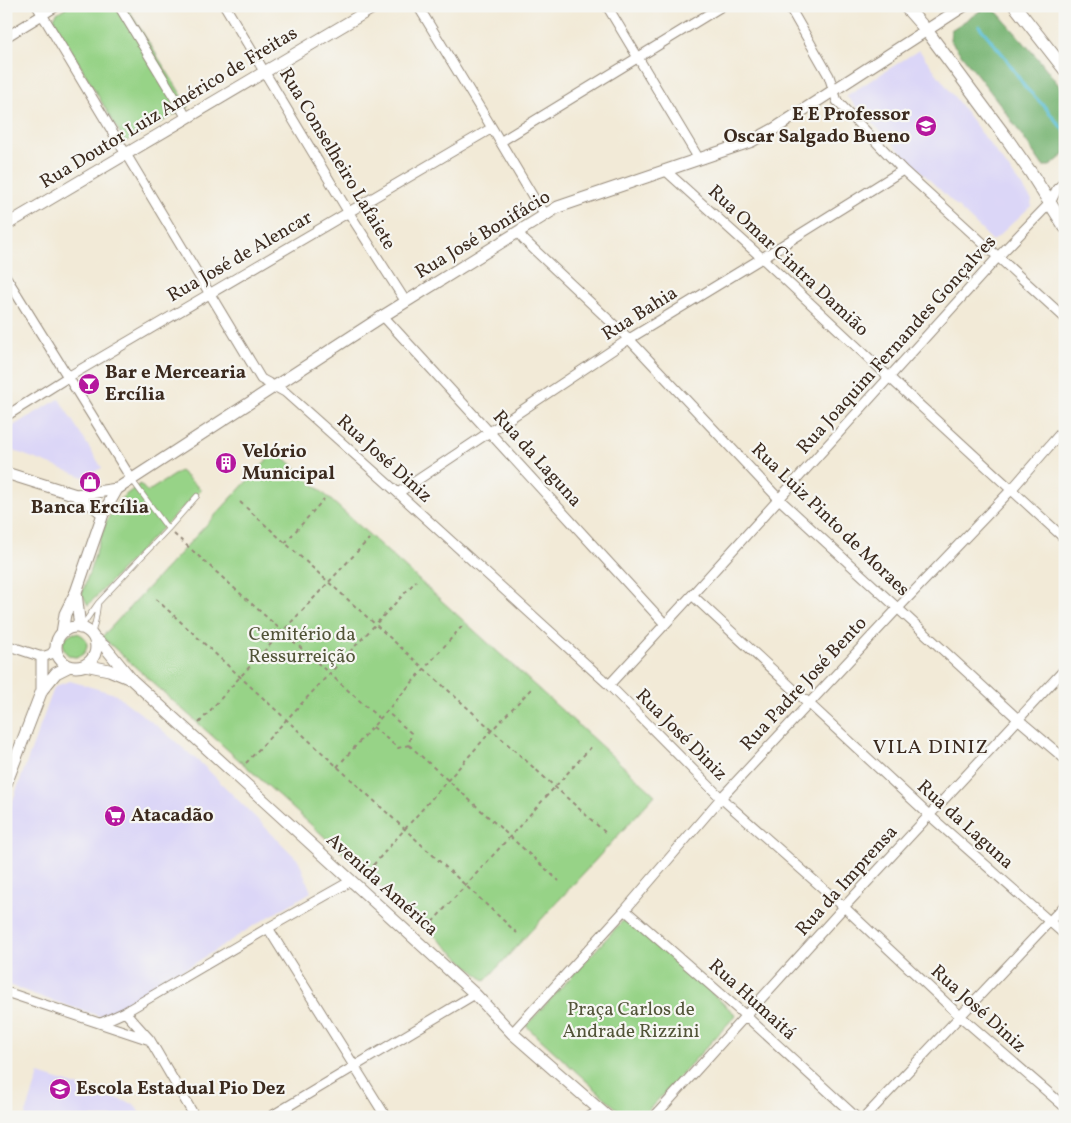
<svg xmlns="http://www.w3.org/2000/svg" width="1071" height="1123" viewBox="0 0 1071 1123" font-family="Vollkorn,serif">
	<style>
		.built { fill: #dbd6f7 }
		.green { fill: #97d387; stroke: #697e52 }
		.forest { fill: #79b574; stroke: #5a7049 }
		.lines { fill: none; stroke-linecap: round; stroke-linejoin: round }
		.stream { stroke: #5dc1da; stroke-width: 3 }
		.service-casing { stroke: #968a7a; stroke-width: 6 }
		.minor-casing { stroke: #968a7a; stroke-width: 11 }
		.tertiary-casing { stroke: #968a7a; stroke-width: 13 }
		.secondary-casing { stroke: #968a7a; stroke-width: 14 }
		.path { stroke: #968a7a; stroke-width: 2; stroke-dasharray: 4 4; stroke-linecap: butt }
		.service { stroke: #fff; stroke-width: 4.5 }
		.minor { stroke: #fff; stroke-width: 9 }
		.tertiary { stroke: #fff; stroke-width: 11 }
		.secondary { stroke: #fff; stroke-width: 12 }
		.labels { text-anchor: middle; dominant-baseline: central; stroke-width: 4.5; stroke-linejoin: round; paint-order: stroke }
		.street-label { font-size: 19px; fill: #3b2a1e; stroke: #f6f6f2 }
		.poi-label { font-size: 19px; font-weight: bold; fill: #3b2a1e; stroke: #f6f6f2; text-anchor: start }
		.park-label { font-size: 19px; fill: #525438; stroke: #f6f6f2 }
		.neighbourhood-label { font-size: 20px; letter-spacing: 1px; fill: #3b2a1e; stroke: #f6f6f2 }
	</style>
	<rect width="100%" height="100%" fill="#f6f6f2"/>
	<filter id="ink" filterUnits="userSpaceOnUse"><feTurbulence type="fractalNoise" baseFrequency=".02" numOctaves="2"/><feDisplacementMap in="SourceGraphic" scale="10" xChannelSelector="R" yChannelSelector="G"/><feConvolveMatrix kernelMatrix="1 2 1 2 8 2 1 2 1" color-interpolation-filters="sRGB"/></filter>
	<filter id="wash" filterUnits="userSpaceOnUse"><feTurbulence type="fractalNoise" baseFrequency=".0096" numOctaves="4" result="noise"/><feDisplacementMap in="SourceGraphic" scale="20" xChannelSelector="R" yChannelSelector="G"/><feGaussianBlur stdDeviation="1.12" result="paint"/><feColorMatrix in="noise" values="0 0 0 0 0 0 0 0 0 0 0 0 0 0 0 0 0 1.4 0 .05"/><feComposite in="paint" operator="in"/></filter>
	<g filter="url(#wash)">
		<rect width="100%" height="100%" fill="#f2ead7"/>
		<path class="built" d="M 919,50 L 1032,200 L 1031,206 L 993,241 L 906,157 L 846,96 Z
			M 59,399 L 102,468 L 84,477 L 6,448 L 6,430 Z
			M 70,681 L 115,694 L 161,729 L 205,767 L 299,861 L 311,892 L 250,928 L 192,965 L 158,983 L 111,1015 L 103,1017 L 44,998 L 6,984 L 6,819 L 54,688 L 61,684 Z
			M 39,1074 L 134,1104 L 142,1117 L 25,1117 Z"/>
		<path class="green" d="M 68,6 L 126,6 L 189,107 L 125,142 L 56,24 L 54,18 L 57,13 Z
			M 276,450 L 655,795 L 485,981 L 102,637 Z
			M 180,471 L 201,490 L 156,534 L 88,605 L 82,594 L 106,522 L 119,500 L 140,484 L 147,492 Z
			M63 645a12 12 0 1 1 24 0a12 12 0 1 1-24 0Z
			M 627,916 L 736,1015 L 642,1117 L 626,1117 L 526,1026 Z"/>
		<path class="forest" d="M 988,6 L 998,13 L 1040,61 L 1065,93 L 1065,154 L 1050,166 L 1043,166 L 1000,104 L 950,40 L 951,30 Z"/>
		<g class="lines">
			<path class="stream" d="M 979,26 L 1005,57 L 1025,87 L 1045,107 L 1065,132"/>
		</g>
	</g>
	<g filter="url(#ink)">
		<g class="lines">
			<g class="service-casing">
				<path id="service" d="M 132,480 L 168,529
					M 82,626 L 98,603 L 168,529 L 197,496
					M 92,635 L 96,618 L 98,604"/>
			</g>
			<g class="minor-casing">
				<path id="minor" d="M 37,6 L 261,379 L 285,392 L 398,493 L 609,685 L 721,798 L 844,907 L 960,1016 L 1065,1107
					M 119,6 L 187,118
					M 225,6 L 349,213 L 406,302
					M 418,6 L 492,128 L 538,205 L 547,215
					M 607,6 L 699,159
					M 789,6 L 829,76 L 837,101 L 903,170 L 1065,318
					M 6,37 L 57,6
					M 500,142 L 722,6
					M 666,171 L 762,258 L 889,377 L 1065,539
					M 518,232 L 524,240 L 629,339 L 779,499 L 1019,720 L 1065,759
					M 6,277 L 132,480
					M 383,316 L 665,624
					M 6,416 L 68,377 L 492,128
					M 398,493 L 629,339 L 762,258 L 903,170
					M 692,595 L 929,815 L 1065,935
					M 6,645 L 42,657 L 51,654 L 56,648
					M 609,685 L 692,595 L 998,257 L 1050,203 L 1057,189 L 1065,182
					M 625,910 L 746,1016 L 856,1117
					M 268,928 L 386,1117
					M 6,992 L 150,1040
					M 125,1012 L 150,1040 L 195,1117
					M 101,1023 L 125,1012 L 268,928 L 351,881
					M 512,1033 L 625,910 L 721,798 L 898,608 L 1011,490 L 1065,428
					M 270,1117 L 475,994
					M 589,1117 L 600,1110
					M 654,1117 L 844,907 L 1065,669
					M 865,1117 L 1065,905"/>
			</g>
			<g class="tertiary-casing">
				<path id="tertiary" d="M 6,225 L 376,6
					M 6,473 L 76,495 L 95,507 L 103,514
					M 76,495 L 117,489 L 383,316 L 558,207 L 752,141 L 774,129 L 964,6
					M 76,592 L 80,628
					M56 647a20 20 0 1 1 40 0a20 20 0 1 1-40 0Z
					M 62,633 L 65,614 L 76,592 L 103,514 L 117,489
					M 94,638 L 105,647 L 132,680 L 475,994 L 512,1033 L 608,1117
					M 42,657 L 42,690
					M 85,665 L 109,670 L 128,678
					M 6,784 L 42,690 L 56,673 L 70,666"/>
			</g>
			<g class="secondary-casing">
				<path id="secondary" d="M 905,6 L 927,31 L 1005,136 L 1031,173 L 1065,227
					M 1015,6 L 1065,70"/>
			</g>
			<path class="path" d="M 240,502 L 607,834
				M 174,534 L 380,719
				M 285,543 L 324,499
				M 156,599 L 517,933
				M 199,723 L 240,677 L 369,539
				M 373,727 L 398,748 L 409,745 L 411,733 L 386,711
				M 409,745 L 559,881
				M 246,763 L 416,581
				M 337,767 L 464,624
				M 368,871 L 492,730 L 532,688
				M 427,928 L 593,745"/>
			<use href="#service" class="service"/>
			<use href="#minor" class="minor"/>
			<use href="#tertiary" class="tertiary"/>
			<use href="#secondary" class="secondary"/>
		</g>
	</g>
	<defs>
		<g id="school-disc" transform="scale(1.125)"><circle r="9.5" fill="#b5179e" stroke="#f6f6f2"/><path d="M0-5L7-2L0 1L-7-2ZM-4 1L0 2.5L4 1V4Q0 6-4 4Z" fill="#fff"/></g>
		<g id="bar-disc" transform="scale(1.125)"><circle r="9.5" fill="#b5179e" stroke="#f6f6f2"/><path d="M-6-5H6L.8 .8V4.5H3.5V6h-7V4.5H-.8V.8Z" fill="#fff"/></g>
		<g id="building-disc" transform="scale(1.125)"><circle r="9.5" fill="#b5179e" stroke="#f6f6f2"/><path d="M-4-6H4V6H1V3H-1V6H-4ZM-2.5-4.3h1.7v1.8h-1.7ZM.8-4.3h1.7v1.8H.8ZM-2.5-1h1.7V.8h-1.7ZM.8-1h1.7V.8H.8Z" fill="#fff"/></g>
		<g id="shop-disc" transform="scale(1.125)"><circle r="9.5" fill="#b5179e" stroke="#f6f6f2"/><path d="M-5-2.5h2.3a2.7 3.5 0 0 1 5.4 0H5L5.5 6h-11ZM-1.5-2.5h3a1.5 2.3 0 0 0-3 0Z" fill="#fff"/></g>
		<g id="supermarket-disc" transform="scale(1.125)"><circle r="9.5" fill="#b5179e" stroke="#f6f6f2"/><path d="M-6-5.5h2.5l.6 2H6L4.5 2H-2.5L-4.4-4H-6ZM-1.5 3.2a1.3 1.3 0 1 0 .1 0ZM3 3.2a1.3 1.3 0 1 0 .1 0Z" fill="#fff"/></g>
	</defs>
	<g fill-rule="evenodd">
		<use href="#school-disc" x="926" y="126"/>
		<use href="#bar-disc" x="89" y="384"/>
		<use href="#building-disc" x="226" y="463"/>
		<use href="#shop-disc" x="90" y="482"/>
		<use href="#supermarket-disc" x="115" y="816"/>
		<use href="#school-disc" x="60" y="1089"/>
	</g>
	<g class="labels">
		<g class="street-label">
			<text transform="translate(169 108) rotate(-31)">Rua Doutor Luiz Américo de Freitas</text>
			<text transform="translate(337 159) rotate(59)">Rua Conselheiro Lafaiete</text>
			<text transform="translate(483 235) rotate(-31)">Rua José Bonifácio</text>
			<text transform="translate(240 257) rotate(-30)">Rua José de Alencar</text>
			<text transform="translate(788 261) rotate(43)">Rua Omar Cintra Damião</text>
			<text transform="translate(640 314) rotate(-32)">Rua Bahia</text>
			<text transform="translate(897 345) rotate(-48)">Rua Joaquim Fernandes Gonçalves</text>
			<text transform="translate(384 459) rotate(42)">Rua José Diniz</text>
			<text transform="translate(537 459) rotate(48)">Rua da Laguna</text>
			<text transform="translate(830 520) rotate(44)">Rua Luiz Pinto de Moraes</text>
			<text transform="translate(804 684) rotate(-47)">Rua Padre José Bento</text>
			<text transform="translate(681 735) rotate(45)">Rua José Diniz</text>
			<text transform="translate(965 825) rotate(42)">Rua da Laguna</text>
			<text transform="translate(847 881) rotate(-48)">Rua da Imprensa</text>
			<text transform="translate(382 885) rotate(42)">Avenida América</text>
			<text transform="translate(752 1000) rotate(42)">Rua Humaitá</text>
			<text transform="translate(978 1009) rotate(42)">Rua José Diniz</text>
		</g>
		<g class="poi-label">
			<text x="910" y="115" text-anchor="end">E E Professor<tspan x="910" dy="22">Oscar Salgado Bueno</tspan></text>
			<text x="105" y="373">Bar e Mercearia<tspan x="105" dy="22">Ercília</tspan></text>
			<text x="242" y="452">Velório<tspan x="242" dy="22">Municipal</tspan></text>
			<text x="90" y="508" text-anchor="middle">Banca Ercília</text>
			<text x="131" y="816">Atacadão</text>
			<text x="76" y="1089">Escola Estadual Pio Dez</text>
		</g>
		<g class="park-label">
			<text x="302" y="635">Cemitério da<tspan x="302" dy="22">Ressurreição</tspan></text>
			<text x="631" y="1010">Praça Carlos de<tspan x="631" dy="22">Andrade Rizzini</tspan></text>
		</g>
		<g class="neighbourhood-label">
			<text x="931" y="748">VILA DINIZ</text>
		</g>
	</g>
	<rect width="1071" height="1123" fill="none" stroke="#f6f6f2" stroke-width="25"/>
</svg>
